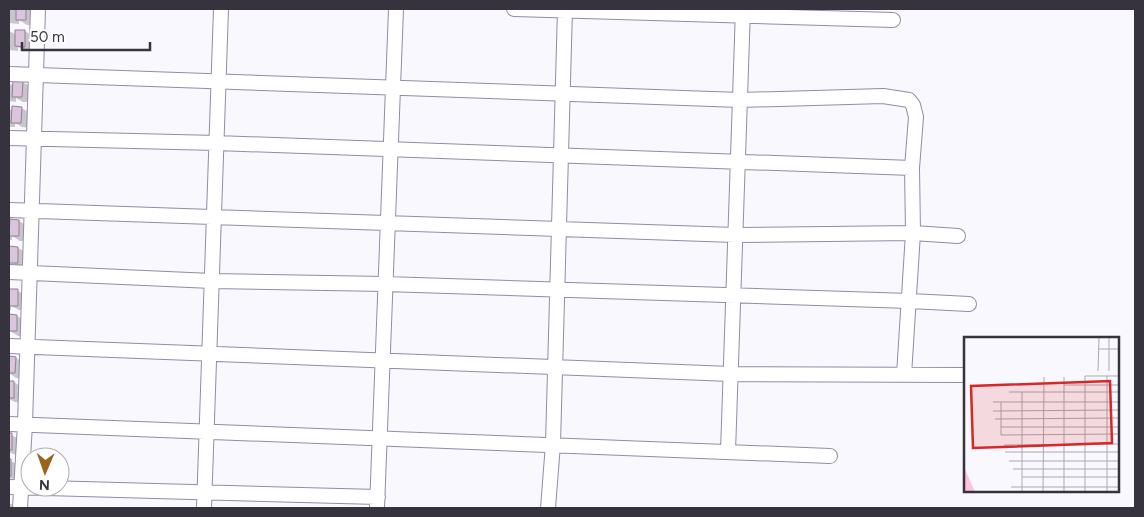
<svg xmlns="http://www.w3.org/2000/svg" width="1144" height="517" viewBox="0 0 1144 517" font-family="Figtree,sans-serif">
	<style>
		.shadow { fill: #0003 }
		.building { fill: #dbc5dd; stroke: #937e94 }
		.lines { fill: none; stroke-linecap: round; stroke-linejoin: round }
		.minor-casing { stroke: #938ba6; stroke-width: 16 }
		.minor { stroke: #fff; stroke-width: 14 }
		.inset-road { fill: none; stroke: #aba9b1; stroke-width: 1 }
		.view { fill: #d62828; fill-opacity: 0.15; stroke: #d62828; stroke-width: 2.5 }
		.inset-edge { fill: none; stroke: #36333e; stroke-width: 2.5 }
	</style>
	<rect width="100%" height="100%" fill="#f9f8fe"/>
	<path class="shadow" d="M 9,9 L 33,9 L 35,25 L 27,25 L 19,20 L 19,24 L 9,23 Z
		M 9,31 L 17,35 L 25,31 L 34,37 L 34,51 L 26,51 L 18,47 L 18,51 L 9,50 Z
		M 22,82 L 32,87 L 31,102 L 23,102 L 16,98 L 16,102 L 9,101 L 9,83 L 14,86 Z
		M 21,108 L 31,113 L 30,128 L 22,127 L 15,123 L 15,127 L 9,127 L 9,109 L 13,111 Z
		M 11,221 L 19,221 L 28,226 L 28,241 L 20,241 L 12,236 L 12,240 L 9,240 L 9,224 L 11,225 Z
		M 10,248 L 18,248 L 27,253 L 27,268 L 19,267 L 11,263 L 11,267 L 9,267 Z
		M 18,291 L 27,296 L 27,311 L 19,310 L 11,306 L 11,310 L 9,310 L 9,294 Z
		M 9,316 L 17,316 L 26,321 L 26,336 L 18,336 L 10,331 L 9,335 Z
		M 9,358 L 16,358 L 25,363 L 24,378 L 16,378 L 9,373 Z
		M 9,382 L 14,382 L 23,388 L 23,403 L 15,402 L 9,399 Z
		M 9,434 L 22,440 L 21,455 L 13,454 L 9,452 Z
		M 9,460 L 20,466 L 20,480 L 9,478 Z
		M 9,503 L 19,508 L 9,508 Z"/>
	<path class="building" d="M 16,9 L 26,9 L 26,20 L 16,20 Z
		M 15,30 L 25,30 L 25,47 L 15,46 Z
		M 13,80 L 23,81 L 22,97 L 12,97 Z
		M 12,106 L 22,107 L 21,123 L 11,123 Z
		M 10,219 L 19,220 L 19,236 L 9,236 Z
		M 9,246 L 18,247 L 18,263 L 9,263 Z
		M 9,289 L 18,289 L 18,306 L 9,306 Z
		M 9,314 L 17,315 L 17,331 L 9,331 Z
		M 9,356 L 16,357 L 15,373 L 9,373 Z
		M 9,381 L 14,381 L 14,398 L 9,398 Z
		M 9,433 L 12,433 L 12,450 L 9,450 Z
		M 9,459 L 11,459 L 11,476 L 9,476 Z"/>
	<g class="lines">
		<g class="minor-casing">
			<path id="minor" d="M 514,9 L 893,20
				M 9,74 L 740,100 L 883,96 L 909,100 L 913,105 L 916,117 L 912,168 L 913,233 L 904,375
				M 9,138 L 217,143 L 912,168
				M 9,210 L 735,235 L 913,233 L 958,236
				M 9,272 L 212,281 L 385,284 L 910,301 L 969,304
				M 9,346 L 731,374 L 965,375
				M 9,424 L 830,456
				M 728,452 L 743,9
				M 9,487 L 378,497
				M 20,508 L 25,424 L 38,9
				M 204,508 L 221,9
				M 377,508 L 396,9
				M 548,508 L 553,444 L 565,9"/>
		</g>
		<use href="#minor" class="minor"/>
	</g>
	<g transform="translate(964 337)">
		<rect width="155" height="155" fill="#f9f8fe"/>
		<path d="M 0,130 L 11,155 L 0,155 Z" fill="#fec3de"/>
		<path class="inset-road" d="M 135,12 L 155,12M 134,34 L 135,0M 145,34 L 145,0M 155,34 L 155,0M 143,39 L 143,155M 100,48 L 155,48M 45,55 L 155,55M 58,55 L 58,155M 29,65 L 155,65M 37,65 L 37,98 L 155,97M 29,74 L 155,73M 31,82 L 155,81M 37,90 L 155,90M 40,108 L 155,107M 41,115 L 155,115M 45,124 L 155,124M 49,132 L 155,132M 58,140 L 155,140M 47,150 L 155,150M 79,155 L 80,40M 100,155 L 100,40M 121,155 L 121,39 L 155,39"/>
		<path class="view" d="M 146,44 L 148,106 L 9,111 L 7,49 Z"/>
		<rect width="155" height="155" class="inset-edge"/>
	</g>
	<rect width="1144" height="517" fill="none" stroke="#36333e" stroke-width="20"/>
	<g transform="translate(45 472) rotate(182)"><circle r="24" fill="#ffffff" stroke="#afadb2"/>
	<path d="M0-4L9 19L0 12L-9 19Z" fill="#99621d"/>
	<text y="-8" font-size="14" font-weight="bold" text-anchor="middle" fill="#36333e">N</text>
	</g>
	<path d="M22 42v8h128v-8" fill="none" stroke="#36333e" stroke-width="2.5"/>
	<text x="30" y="42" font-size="15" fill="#36333e" stroke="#ffffff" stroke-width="4" paint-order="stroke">50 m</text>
</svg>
